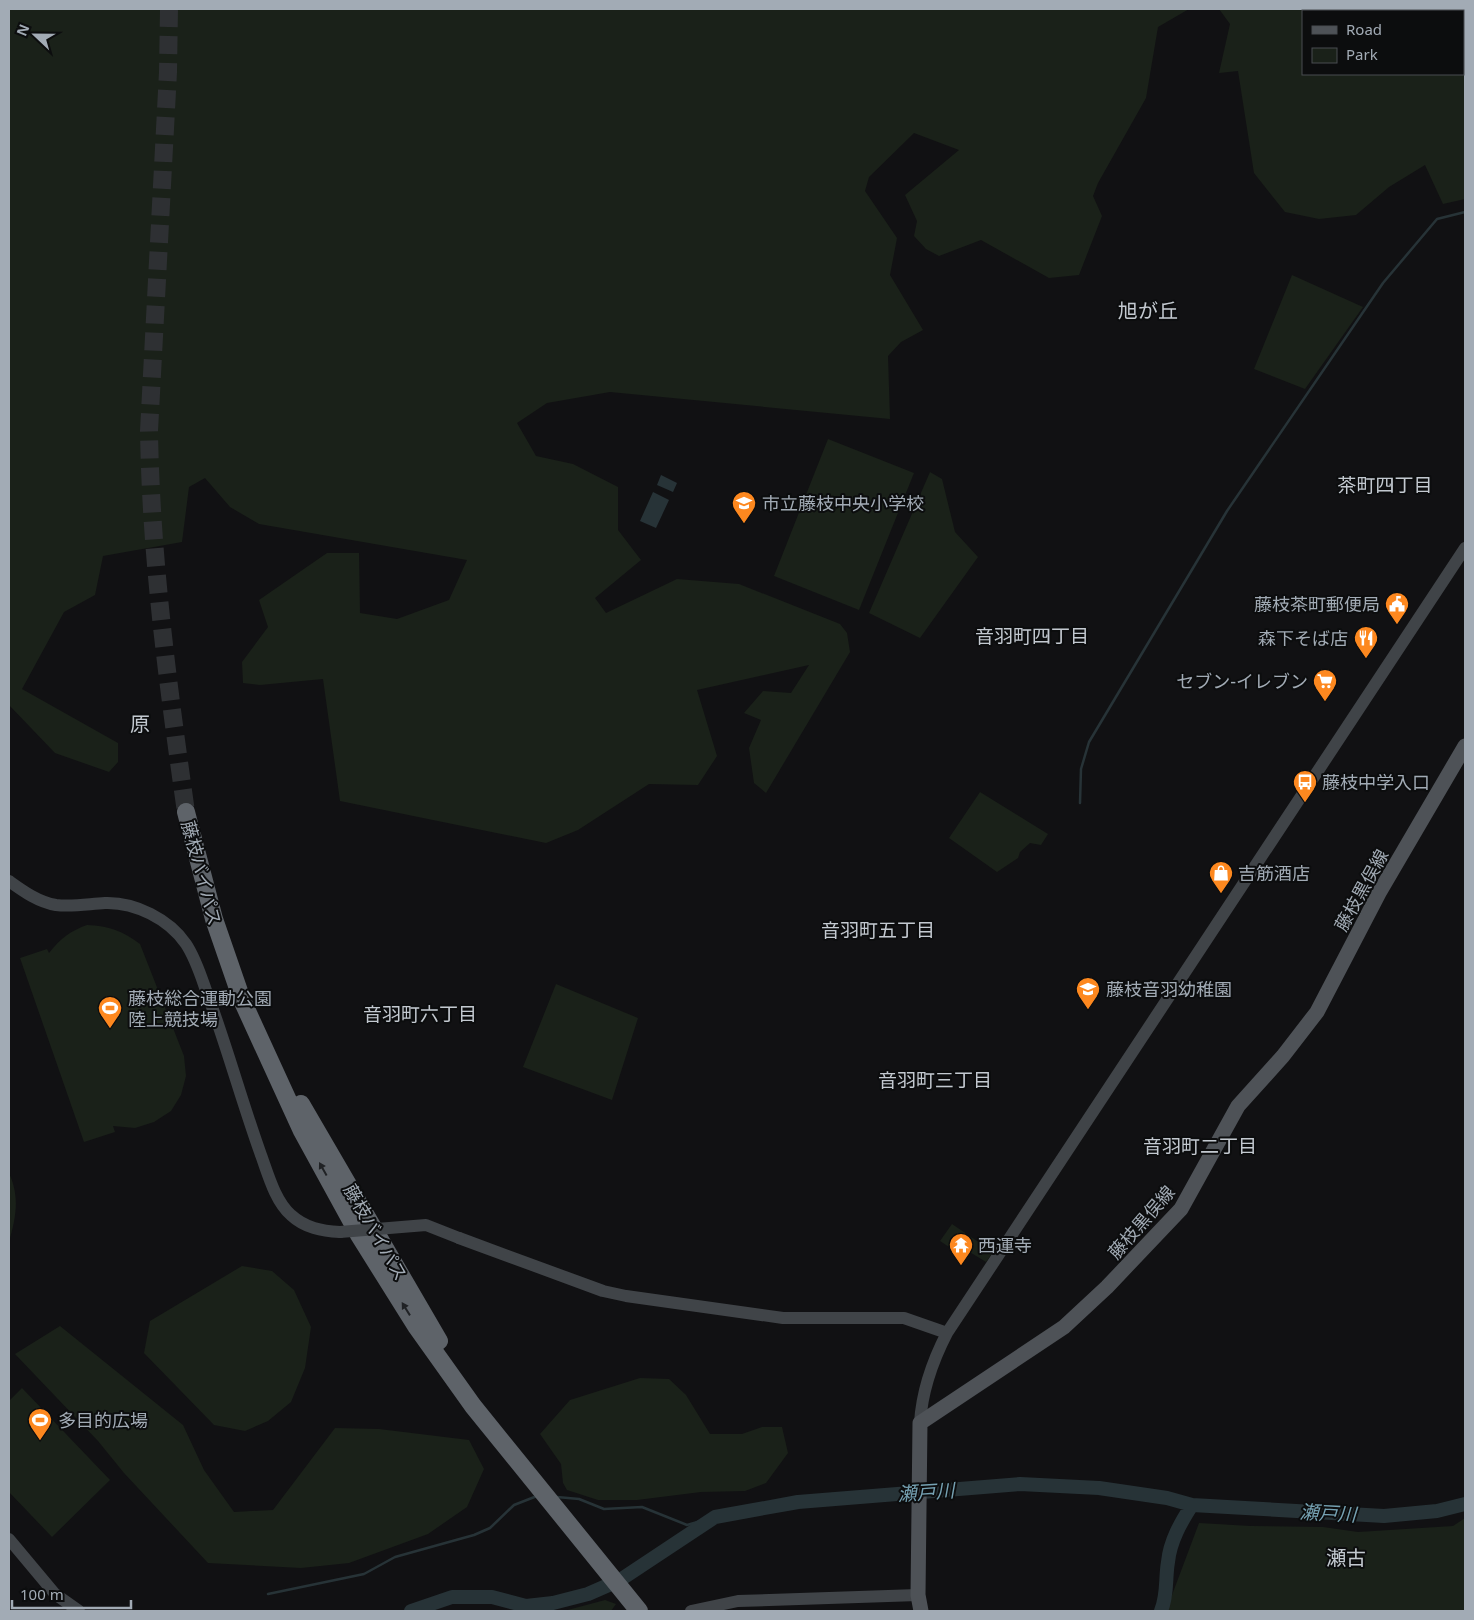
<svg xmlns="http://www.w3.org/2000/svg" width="1474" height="1620" viewBox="0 0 1474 1620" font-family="'Noto Sans','Noto Sans JP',sans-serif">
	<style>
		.green { fill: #1a2119; fill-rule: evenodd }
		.water { fill: #273337 }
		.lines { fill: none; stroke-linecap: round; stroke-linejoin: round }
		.stream { stroke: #273337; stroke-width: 2.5 }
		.river { stroke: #273337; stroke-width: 14 }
		.highway-tunnel { stroke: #2e3033; stroke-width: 18; stroke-dasharray: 18 9; stroke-linecap: butt }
		.secondary { stroke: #404448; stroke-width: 12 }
		.primary { stroke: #4e5257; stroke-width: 15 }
		.highway { stroke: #5e6369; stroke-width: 18 }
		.secondary-bridge { stroke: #404448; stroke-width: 12 }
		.oneway { fill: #202225 }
		.labels { text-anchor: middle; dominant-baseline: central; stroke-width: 4; stroke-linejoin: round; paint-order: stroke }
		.poi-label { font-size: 18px; fill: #a2abb5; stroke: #0c0d0e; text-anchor: start }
		.street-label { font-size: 18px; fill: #a2abb5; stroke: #0c0d0e }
		.neighbourhood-label { font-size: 19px; fill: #c3c9d0; stroke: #0c0d0e }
		.water-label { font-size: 19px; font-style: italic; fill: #76a2b3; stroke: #0c0d0e }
		.quarter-label { font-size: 20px; fill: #c3c9d0; stroke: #0c0d0e }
	</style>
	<rect width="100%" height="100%" fill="#111113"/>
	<path class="green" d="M 9,9 L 1189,9 L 1158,27 L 1146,98 L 1098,183 L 1093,196 L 1102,216 L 1079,275 L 1049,278 L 981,240 L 939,256 L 926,249 L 914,236 L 917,221 L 905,195 L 959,150 L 914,133 L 869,177 L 865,191 L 897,238 L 890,275 L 923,330 L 901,342 L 888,356 L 890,419 L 610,392 L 547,403 L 517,423 L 536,456 L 573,464 L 618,487 L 618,530 L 641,560 L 595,598 L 606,613 L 677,579 L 739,584 L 840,624 L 847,633 L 850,652 L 766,793 L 754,783 L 749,748 L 761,720 L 744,713 L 763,691 L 791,693 L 809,665 L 697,690 L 717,756 L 698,785 L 649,784 L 578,830 L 546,843 L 340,801 L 323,679 L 260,685 L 243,683 L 242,662 L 268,627 L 259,600 L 327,553 L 359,553 L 360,613 L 397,619 L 449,600 L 467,560 L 259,524 L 230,507 L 205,478 L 189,487 L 182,542 L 103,556 L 95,595 L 64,612 L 22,689 L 118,743 L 118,762 L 109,772 L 55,753 L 9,705 Z
		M 1219,9 L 1465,9 L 1465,199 L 1443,204 L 1425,165 L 1389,187 L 1356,215 L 1319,219 L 1285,212 L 1254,173 L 1238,71 L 1219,73 L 1230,24 ZM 1303,11 L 1463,11 L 1463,74 L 1303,74 Z
		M 1292,275 L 1363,307 L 1305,389 L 1254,369 Z
		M 828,439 L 914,473 L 859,610 L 774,576 Z
		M 930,472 L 942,479 L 955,532 L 978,557 L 920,638 L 869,613 Z
		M 980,792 L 1048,834 L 1041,845 L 1030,843 L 1020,852 L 1018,858 L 997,872 L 949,838 Z
		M 87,925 C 109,926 123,931 140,944 L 184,1056 L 186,1076 L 181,1095 L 171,1111 L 154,1122 L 135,1128 L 113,1126 L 115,1132 L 84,1142 L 20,958 L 47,949 L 49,953 C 60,939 70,931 87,925 Z
		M 556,984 L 638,1018 L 612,1100 L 523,1067 Z
		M 9,1173 C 20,1197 16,1217 9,1242 Z
		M 952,1224 L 993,1252 L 986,1262 L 968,1251 L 964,1257 L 940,1241 Z
		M 242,1266 L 272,1271 L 294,1290 L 311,1327 L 305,1368 L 291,1402 L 268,1421 L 245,1431 L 214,1425 L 144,1353 L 150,1321 Z
		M 60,1326 L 183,1425 L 204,1470 L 234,1512 L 273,1510 L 335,1428 L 379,1429 L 469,1440 L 484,1469 L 467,1507 L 428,1534 L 349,1563 L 301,1568 L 208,1563 L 124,1473 L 98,1441 L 15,1354 Z
		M 640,1378 L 669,1379 L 686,1395 L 710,1434 L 742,1434 L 762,1427 L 782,1427 L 788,1453 L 766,1483 L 745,1491 L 701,1492 L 637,1500 L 598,1500 L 567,1490 L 563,1483 L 561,1464 L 540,1434 L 570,1400 Z
		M 22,1388 L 110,1480 L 52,1537 L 9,1492 L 9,1401 Z
		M 1465,1518 L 1465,1611 L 1166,1611 L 1199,1523 L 1251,1526 L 1323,1527 L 1358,1532 L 1453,1526 Z
		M 605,1600 L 616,1604 L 611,1611 L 564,1611 Z"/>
	<path class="water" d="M 661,475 L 677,483 L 673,492 L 657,485 Z
		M 653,492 L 669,500 L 656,528 L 640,521 Z"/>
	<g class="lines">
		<path class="stream" d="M 1080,803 L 1081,769 L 1089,742 L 1227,511 L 1383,283 L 1437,219 L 1465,212
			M 557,1497 L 579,1499 L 604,1509 L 642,1507 L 687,1525 L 715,1517
			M 268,1594 L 364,1574 L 395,1557 L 474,1535 L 490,1528 L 514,1505 L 537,1496"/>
		<path class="river" d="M 411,1611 L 452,1597 L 492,1597 L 526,1606 L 553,1603 L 588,1594 L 620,1580 L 715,1517 L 798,1502 L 1020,1484 L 1099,1488 L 1167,1498 L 1192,1505 L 1384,1516 L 1437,1511 L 1465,1504
			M 1161,1611 C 1168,1594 1165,1579 1168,1562 C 1170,1541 1181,1522 1192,1505"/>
		<path class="highway-tunnel" d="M 169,9 L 168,72 L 149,431 C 151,560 168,685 186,812"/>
		<path class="secondary" d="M 9,881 C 23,891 38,902 56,905 C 72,907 88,904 105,903 C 135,902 169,919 186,944 C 198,962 203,984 211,1004 C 229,1054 243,1105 261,1155 C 268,1174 275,1201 291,1215 C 305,1228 322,1231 340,1232
			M 459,1238 L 603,1291 L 626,1296 L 783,1318 L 904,1318 L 947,1333
			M 920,1423 C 922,1390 932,1362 947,1333 L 1465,548
			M 9,1539 L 55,1594 L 79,1611
			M 691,1611 L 738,1601 L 918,1595"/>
		<path class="primary" d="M 921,1611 L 918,1595 L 920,1423 L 1064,1327 L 1107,1287 L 1181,1209 L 1238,1106 L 1283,1056 L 1317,1012 L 1379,893 L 1465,746"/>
		<path class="highway" d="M 186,812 L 214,919 L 242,1000 L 302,1131 L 359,1235 L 416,1326 L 473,1406 L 639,1611
			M 301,1104 L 439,1341"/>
		<path class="secondary-bridge" d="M 340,1232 L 426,1225 L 459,1238"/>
	</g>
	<defs><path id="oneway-solid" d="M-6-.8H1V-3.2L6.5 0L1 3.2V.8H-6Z" transform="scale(1.25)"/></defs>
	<g class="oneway">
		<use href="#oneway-solid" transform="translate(323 1169) rotate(-119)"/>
		<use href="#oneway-solid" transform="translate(406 1309) rotate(-122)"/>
	</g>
	<defs>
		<g id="school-pin" transform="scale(1.25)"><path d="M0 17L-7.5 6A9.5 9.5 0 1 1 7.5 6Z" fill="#fd881f" stroke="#0c0d0e"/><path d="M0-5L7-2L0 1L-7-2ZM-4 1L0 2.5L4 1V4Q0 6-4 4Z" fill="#fff"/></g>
		<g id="civic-pin" transform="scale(1.25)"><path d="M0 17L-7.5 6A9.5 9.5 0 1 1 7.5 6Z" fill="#fd881f" stroke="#0c0d0e"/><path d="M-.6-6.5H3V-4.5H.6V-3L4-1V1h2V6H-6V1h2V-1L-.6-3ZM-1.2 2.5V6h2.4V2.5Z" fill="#fff"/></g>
		<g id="restaurant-pin" transform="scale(1.25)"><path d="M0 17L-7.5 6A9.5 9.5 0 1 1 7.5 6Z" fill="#fd881f" stroke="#0c0d0e"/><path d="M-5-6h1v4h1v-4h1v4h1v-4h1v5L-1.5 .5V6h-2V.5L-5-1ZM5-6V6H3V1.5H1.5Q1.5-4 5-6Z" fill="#fff"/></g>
		<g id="supermarket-pin" transform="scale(1.25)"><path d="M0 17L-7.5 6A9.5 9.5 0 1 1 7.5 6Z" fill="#fd881f" stroke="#0c0d0e"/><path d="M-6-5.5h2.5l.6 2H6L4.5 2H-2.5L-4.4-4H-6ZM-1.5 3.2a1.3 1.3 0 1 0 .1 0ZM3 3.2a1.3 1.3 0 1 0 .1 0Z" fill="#fff"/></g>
		<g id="bus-pin" transform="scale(1.25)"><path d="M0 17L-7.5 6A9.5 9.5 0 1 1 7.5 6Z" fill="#fd881f" stroke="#0c0d0e"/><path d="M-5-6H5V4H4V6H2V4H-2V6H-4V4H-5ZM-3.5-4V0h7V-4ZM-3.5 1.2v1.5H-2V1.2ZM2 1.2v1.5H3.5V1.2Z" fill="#fff"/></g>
		<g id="shop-pin" transform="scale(1.25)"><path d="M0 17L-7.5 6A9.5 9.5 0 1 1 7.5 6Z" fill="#fd881f" stroke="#0c0d0e"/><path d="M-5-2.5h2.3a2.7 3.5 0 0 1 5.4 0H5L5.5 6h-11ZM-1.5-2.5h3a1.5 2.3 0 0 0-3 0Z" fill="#fff"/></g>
		<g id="stadium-pin" transform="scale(1.25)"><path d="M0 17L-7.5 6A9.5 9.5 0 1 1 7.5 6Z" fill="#fd881f" stroke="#0c0d0e"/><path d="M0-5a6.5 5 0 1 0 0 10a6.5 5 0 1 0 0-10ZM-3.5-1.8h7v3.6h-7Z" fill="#fff"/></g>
		<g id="temple-pin" transform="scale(1.25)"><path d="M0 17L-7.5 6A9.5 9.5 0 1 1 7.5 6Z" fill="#fd881f" stroke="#0c0d0e"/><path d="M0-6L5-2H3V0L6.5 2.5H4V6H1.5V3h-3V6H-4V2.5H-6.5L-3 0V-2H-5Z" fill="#fff"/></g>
	</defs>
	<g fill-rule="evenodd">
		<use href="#school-pin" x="744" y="503"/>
		<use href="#civic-pin" x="1397" y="604"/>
		<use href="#restaurant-pin" x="1366" y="638"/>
		<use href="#supermarket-pin" x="1325" y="681"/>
		<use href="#bus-pin" x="1305" y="782"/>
		<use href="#shop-pin" x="1221" y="873"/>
		<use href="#school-pin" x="1088" y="989"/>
		<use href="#stadium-pin" x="110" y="1008"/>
		<use href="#temple-pin" x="961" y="1245"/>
		<use href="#stadium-pin" x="40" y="1420"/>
	</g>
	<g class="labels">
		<g class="poi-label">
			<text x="762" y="503">市立藤枝中央小学校</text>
			<text x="1380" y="604" text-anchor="end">藤枝茶町郵便局</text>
			<text x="1348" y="638" text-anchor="end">森下そば店</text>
			<text x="1308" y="681" text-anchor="end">セブン-イレブン</text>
			<text x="1322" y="782">藤枝中学入口</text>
			<text x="1238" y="873">吉筋酒店</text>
			<text x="1106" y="989">藤枝音羽幼稚園</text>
			<text x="128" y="998">藤枝総合運動公園<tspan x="128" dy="21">陸上競技場</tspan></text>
			<text x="978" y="1245">西運寺</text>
			<text x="58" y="1420">多目的広場</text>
		</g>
		<g class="street-label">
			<text transform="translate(202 873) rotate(75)">藤枝バイパス</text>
			<text transform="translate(1361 890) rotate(-61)">藤枝黒俣線</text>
			<text transform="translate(1141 1222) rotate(-49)">藤枝黒俣線</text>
			<text transform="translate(376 1232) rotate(60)">藤枝バイパス</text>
		</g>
		<g class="neighbourhood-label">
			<text x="1385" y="485">茶町四丁目</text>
			<text x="1032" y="636">音羽町四丁目</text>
			<text x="878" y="930">音羽町五丁目</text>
			<text x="420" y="1014">音羽町六丁目</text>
			<text x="935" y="1080">音羽町三丁目</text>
			<text x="1200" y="1146">音羽町二丁目</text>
		</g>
		<g class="water-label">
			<text transform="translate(926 1492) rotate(-4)">瀬戸川</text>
			<text transform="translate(1328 1513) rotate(3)">瀬戸川</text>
		</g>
		<g class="quarter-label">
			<text x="1148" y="310">旭が丘</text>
			<text x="140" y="723">原</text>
			<text x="1346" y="1557">瀬古</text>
		</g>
	</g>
	<rect width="1474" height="1620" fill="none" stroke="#a2abb5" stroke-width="20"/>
	<rect x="1302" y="10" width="162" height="65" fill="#0c0d0e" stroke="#484c51"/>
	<rect x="1312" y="26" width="25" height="8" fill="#4e5257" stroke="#484c51"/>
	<text x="1346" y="35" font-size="15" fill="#a2abb5">Road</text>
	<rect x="1312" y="48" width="25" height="15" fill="#1a2119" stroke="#484c51"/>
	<text x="1346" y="60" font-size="15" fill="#a2abb5">Park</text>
	<g transform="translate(35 35) rotate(292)" stroke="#0c0d0e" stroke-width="4" paint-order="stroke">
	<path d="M0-4L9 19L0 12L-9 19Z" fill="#a2abb5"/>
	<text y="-8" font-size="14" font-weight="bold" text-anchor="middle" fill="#a2abb5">N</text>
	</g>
	<path d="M12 1600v8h119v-8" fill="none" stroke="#a2abb5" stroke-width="2.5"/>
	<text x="20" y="1600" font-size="15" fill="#a2abb5" stroke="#0c0d0e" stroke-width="4" paint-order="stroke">100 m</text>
</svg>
